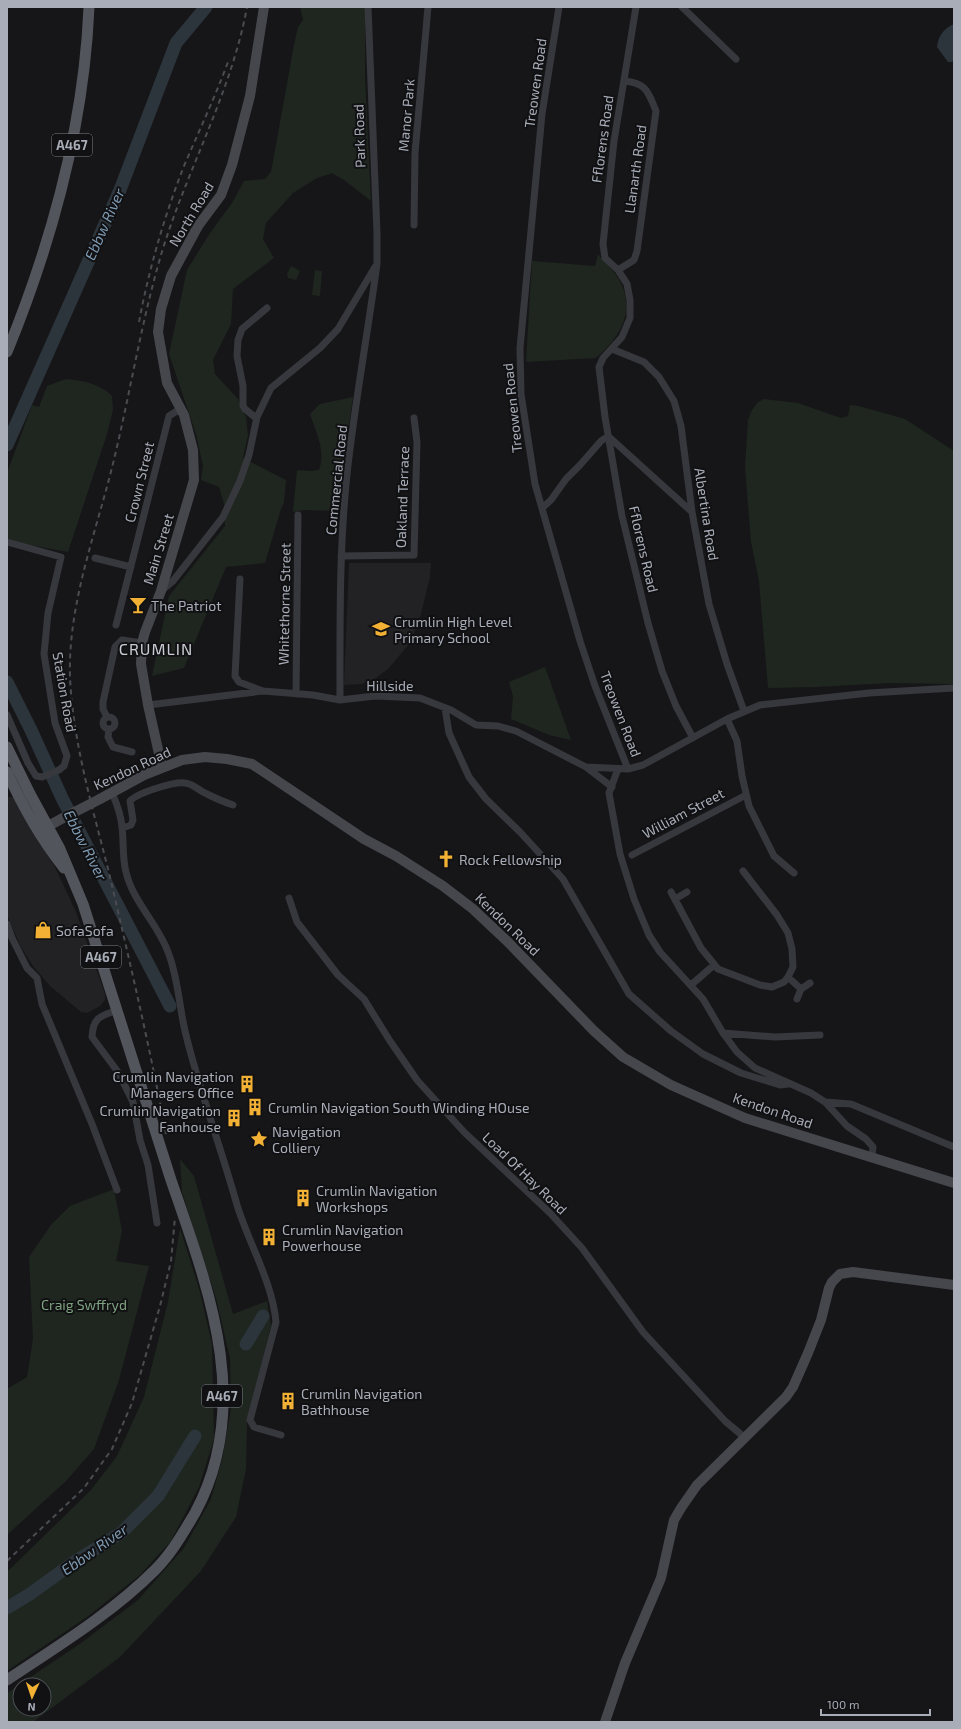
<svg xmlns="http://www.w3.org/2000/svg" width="961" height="1729" viewBox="0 0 961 1729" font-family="'Exo 2',sans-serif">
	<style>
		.built { fill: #222225 }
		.green { fill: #1e261f; fill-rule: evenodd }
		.water { fill: #2c353c }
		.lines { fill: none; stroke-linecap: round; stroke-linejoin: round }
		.river { stroke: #2c353c; stroke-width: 13 }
		.street { stroke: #37383d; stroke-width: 7 }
		.secondary { stroke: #45474d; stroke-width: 10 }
		.primary { stroke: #53555c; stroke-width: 11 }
		.rail { stroke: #4a4c52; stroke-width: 2; stroke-dasharray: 5 4; stroke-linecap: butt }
		.secondary-bridge { stroke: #45474d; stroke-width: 10 }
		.labels { text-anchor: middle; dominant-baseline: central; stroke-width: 4; stroke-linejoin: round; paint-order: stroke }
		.shield { fill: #111113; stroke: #7b7e86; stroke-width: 1 }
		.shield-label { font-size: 13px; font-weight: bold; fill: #a8adb8 }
		.street-label { font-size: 14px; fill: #a8adb8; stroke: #111113 }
		.poi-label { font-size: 14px; fill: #a8adb8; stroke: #111113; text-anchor: start }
		.park-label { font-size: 14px; fill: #7fa381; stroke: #111113 }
		.water-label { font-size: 15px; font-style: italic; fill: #7f9bb3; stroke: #111113 }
		.quarter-label { font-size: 16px; letter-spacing: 1px; fill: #c9ccd4; stroke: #111113 }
	</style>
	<rect width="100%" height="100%" fill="#161618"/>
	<path class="built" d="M 349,563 L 431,563 L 430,577 L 421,614 L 410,643 L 388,669 L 376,678 L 362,684 L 344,685 Z
		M 7,797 L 13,797 L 56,869 L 76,912 L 105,994 L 105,1000 L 100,1006 L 87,1013 L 81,1012 L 50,986 L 33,966 L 21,947 L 7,915 Z"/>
	<path class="green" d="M 300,7 L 365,7 L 365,78 L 371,201 L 344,180 L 332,173 L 317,178 L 293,193 L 266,223 L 263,239 L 274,258 L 233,289 L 231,324 L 213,360 L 215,374 L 238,399 L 246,417 L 248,435 L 243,458 L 286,480 L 284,502 L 280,512 L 265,563 L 226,567 L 184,668 L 152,676 L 169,596 L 225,526 L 224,504 L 219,487 L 201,480 L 203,466 L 196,434 L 169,354 L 187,270 L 210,233 L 232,203 L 244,181 L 265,179 L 271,172 L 294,45 L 298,27 L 303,20 Z
		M 598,254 C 604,262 611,268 616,275 C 638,307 622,336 596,358 L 526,362 L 532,261 L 595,266 Z
		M 291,266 L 300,271 L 296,280 L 288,278 L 287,274 Z
		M 315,270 L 322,271 L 320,296 L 312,295 Z
		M 66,379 C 84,381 99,383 112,396 L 113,410 L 107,434 L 68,552 L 7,541 L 7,473 L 32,405 L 39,407 L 47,386 Z
		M 353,397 L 337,511 L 304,510 L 293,512 L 297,470 L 311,471 L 319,470 C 326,451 316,432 310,414 L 320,404 Z
		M 764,399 L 798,403 L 841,418 L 848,416 L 850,405 L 859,406 L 905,419 L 954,451 L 954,684 L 890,683 L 815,687 L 768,688 L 759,581 L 751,542 L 745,467 L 748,420 L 752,410 L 758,402 Z
		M 545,667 L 571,740 L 549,735 L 511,719 L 513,696 L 509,682 Z
		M 180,1159 L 194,1176 L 233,1314 L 267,1301 L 271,1325 L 247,1422 L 246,1469 L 236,1517 L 201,1571 L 120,1657 L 33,1722 L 7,1722 L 7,1693 L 81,1643 L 138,1600 L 184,1548 L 211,1499 L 223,1456 L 231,1408 L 230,1358 L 216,1298 L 182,1192 ZM 20,1685 L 44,1685 L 44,1709 L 20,1709 Z
		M 114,1189 L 122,1231 L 116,1261 L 149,1266 L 119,1380 L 94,1449 L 66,1481 L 7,1535 L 7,1389 L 27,1377 L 33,1339 L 29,1257 L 51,1225 L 70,1206 Z
		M 180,1228 L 200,1292 L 212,1344 L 214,1439 L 199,1487 L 171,1541 L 140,1575 L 87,1617 L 7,1671 L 7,1572 L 91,1490 L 117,1456 L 144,1397 L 168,1302 Z"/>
	<path class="water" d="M 954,24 L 954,60 L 952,62 L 948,62 L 937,47 C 938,36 944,28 954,24 Z"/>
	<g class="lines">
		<path class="river" d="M 7,445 L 120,190 L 176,43 L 206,7
			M 7,682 L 31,730 L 62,798 L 170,1006
			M 246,1344 L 263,1316
			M 7,1608 L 30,1594 L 77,1560 L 121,1533 L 158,1496 L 195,1436"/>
		<path class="street" d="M 559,7 L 542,114 L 520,348 L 521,394 L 535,484 L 580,641 L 595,686 L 628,769
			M 636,7 L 614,141 L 603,244 L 605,258 L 618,270 L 627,284 L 630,300 L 630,318 L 622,337 L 603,358 L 599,367 L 605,417 L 622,516 L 648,623 L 662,671 L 676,706 L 693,738
			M 682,7 L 736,59
			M 414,225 L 415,153 L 428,7
			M 618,270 L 634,260 L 637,251 L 656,111 C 648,91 646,83 624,81
			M 612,349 L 644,362 L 659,377 L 674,401 L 681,426 L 692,512 L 709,604 L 727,664 L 744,711
			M 256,418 L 245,409 L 243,406 L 243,386 L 237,356 L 238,340 L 242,329 L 267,308
			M 542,508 L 551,500 L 566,479 L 580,465 L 601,441 L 608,436 L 692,512
			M 7,542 L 61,557 L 48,613 L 44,654 L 55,723 L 67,756 L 64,766 L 59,770 L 42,777 L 36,776 L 28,763 L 7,715
			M 341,556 L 414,555 L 417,442 L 414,418
			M 95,558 L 131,567
			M 240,579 L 235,676 L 239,682 L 263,691
			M 161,591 L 173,581 L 223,517 L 240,481 L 249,455 L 257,417 L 271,388 L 320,348 L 338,329 L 375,267
			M 116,625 L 169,416 L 180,409
			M 296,694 L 298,515
			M 340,700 C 340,622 339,543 348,465 C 356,397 368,331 377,264 L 377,233 L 368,7
			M 148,705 L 263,691 L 313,695 L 340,700 L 375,696 L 420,698 L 451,710 L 476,725 L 498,726 L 516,731 L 586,767 L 628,769 L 643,765 L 727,719 L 760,705 L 869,693 L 954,688
			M 445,708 L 449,733 L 469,777 L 486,799 L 520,832 L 563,879 L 629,994 L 671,1031 L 703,1054 L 741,1073 L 780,1085 L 788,1084
			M103 723a6 6 0 1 1 12 0a6 6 0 1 1-12 0Z
			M 107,717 L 103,709 L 103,702 L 115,647 L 122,640 L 142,643
			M 727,719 L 737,741 L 742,776 L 749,806 L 774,856 L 794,873
			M 109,729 L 108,737 L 113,747 L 132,752
			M 586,767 L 612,787
			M 618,769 L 609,793 L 620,854 L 634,899 L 649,935 L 660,952 L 703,999 L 723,1033 L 737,1052 L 755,1068 L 811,1093 L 825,1102 L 847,1126 L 866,1139 L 873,1147 L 872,1157
			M 112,793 C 117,804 121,816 122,827 C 124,842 122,857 126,872 C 133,902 158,924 168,952 C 178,977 179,1005 185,1031 C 199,1090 221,1147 237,1205 C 249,1244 272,1281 276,1322 L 250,1420 L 254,1427 L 281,1435
			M 122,828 L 131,825 L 133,820 L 130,801 C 137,793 175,781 185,783 C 194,784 199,791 207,794 C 215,798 224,802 233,805
			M 632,855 L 746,795
			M 671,892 L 701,948 L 718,969 L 760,985 L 772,987 L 784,982 L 788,977 L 793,967 L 792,949 L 788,933 L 777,915 L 743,871
			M 289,898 L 297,922 L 338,975 L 364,999 L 390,1041 L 417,1080 L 464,1132 L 550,1213 L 582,1248 L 643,1332 L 725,1421 L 744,1437
			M 675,899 L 687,892
			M 7,924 L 12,938 L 27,968 L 37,978 L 42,1004 L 92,1124 L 117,1190
			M 788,977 L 801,989
			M 691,985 L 714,965
			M 797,999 L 801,989 L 810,983
			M 118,1010 C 100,1016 93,1017 92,1037 L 118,1072 L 133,1102 L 140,1140 L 148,1165 L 157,1223
			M 723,1033 L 775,1037 L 820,1035
			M 825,1102 L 851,1104 L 954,1147"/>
		<path class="secondary" d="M 162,767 L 148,705 L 141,664 L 142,643 L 145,632 L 161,591 L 194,480 L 193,450 L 184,415 L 167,383 L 158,332 L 161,309 L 171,276 L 198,226 L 221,195 L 232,165 L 250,96 L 264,7
			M 100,799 L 144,775 L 182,760 L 205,757 L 227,759 L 252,764 L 364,839 L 396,856 L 443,886 L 473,909 L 507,941 L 594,1031 L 623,1057 L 671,1085 L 745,1118 L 954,1183
			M 41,830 L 63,818
			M 605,1722 L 625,1663 L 661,1578 L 674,1520 L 681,1508 L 697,1485 L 786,1397 L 793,1387 L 808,1353 L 821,1320 L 829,1288 L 832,1282 L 840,1274 L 853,1272 L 954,1285"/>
		<path class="primary" d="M 7,352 C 52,242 84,126 89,7
			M 7,747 L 30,794 L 60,849 L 83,904 L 171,1180 C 208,1287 254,1404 195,1513 C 183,1533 172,1553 155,1570 C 112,1613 58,1646 7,1680
			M 7,772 C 22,805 41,839 64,868"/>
		<path class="rail" d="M 139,322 C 149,269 164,217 184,166 C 199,131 215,97 228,62
			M 166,1134 C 150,1048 130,963 110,877 C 94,812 73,745 70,677 C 68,611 91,546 108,483 C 128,408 139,330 161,255 C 186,171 231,94 247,7
			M 7,1561 L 84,1488 L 112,1449 L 132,1403 L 160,1306 L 171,1261 L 175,1217"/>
		<path class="secondary-bridge" d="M 63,818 L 100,799"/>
	</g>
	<defs>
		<g id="bar-bare" transform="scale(1.38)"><path d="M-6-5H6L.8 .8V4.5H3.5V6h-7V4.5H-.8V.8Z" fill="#f2b134" stroke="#111113" stroke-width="2.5" paint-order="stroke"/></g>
		<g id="school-bare" transform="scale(1.38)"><path d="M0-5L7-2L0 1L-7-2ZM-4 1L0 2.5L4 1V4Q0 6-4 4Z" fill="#f2b134" stroke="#111113" stroke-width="2.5" paint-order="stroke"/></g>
		<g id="church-bare" transform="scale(1.38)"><path d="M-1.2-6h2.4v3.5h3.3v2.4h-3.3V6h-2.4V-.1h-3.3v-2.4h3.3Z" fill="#f2b134" stroke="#111113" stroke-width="2.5" paint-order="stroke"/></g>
		<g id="shop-bare" transform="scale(1.38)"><path d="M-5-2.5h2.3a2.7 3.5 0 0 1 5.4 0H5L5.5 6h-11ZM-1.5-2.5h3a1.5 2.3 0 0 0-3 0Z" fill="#f2b134" stroke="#111113" stroke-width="2.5" paint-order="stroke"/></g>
		<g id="building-bare" transform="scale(1.38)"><path d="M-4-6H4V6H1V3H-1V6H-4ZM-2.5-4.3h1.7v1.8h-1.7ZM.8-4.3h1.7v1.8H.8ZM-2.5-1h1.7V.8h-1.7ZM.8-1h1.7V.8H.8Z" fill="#f2b134" stroke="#111113" stroke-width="2.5" paint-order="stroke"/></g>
		<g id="sight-bare" transform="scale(1.38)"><path d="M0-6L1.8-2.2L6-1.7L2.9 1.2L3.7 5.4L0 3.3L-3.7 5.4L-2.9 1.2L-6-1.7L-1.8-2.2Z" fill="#f2b134" stroke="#111113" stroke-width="2.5" paint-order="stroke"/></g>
	</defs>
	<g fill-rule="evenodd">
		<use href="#bar-bare" x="138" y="605"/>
		<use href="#school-bare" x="381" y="629"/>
		<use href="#church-bare" x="446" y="859"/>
		<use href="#shop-bare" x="43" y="930"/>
		<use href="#building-bare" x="247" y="1084"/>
		<use href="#building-bare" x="255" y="1107"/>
		<use href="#building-bare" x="234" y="1118"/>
		<use href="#sight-bare" x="259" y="1139"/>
		<use href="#building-bare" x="303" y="1198"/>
		<use href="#building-bare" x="269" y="1237"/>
		<use href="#building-bare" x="288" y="1401"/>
	</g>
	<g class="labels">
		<g class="shield">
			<rect x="52" y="134" width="40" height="22" rx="3"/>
			<rect x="81" y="946" width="40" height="22" rx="3"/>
			<rect x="202" y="1385" width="40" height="22" rx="3"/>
		</g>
		<g class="shield-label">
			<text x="72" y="145">A467</text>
			<text x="101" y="957">A467</text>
			<text x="222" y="1396">A467</text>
		</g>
		<g class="street-label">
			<text transform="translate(535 83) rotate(-82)">Treowen Road</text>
			<text transform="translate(406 115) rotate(-85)">Manor Park</text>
			<text transform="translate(359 136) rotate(-92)">Park Road</text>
			<text transform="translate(602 139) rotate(-82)">Fflorens Road</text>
			<text transform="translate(635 169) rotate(-82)">Llanarth Road</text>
			<text transform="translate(191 214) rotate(-59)">North Road</text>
			<text transform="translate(512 408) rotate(-96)">Treowen Road</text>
			<text transform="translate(336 480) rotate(-84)">Commercial Road</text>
			<text transform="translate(139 482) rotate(-76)">Crown Street</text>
			<text transform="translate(402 497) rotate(-88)">Oakland Terrace</text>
			<text transform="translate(707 514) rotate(81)">Albertina Road</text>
			<text transform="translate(158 549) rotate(-73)">Main Street</text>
			<text transform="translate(644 549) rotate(77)">Fflorens Road</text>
			<text transform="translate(284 604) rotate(-89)">Whitethorne Street</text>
			<text x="390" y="685">Hillside</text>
			<text transform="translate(65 692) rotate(80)">Station Road</text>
			<text transform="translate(621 714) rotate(69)">Treowen Road</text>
			<text transform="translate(132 768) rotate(-25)">Kendon Road</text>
			<text transform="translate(683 813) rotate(-28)">William Street</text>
			<text transform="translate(508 924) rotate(44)">Kendon Road</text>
			<text transform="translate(773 1110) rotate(19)">Kendon Road</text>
			<text transform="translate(525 1173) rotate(44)">Load Of Hay Road</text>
		</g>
		<g class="poi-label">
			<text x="151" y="605">The Patriot</text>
			<text x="394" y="621">Crumlin High Level<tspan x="394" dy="16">Primary School</tspan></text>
			<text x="459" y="859">Rock Fellowship</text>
			<text x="56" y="930">SofaSofa</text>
			<text x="234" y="1076" text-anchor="end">Crumlin Navigation<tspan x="234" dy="16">Managers Office</tspan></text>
			<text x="268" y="1107">Crumlin Navigation South Winding HOuse</text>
			<text x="221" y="1110" text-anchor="end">Crumlin Navigation<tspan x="221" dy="16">Fanhouse</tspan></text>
			<text x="272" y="1131">Navigation<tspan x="272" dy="16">Colliery</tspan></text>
			<text x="316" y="1190">Crumlin Navigation<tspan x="316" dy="16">Workshops</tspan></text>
			<text x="282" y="1229">Crumlin Navigation<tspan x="282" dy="16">Powerhouse</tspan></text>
			<text x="301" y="1393">Crumlin Navigation<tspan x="301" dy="16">Bathhouse</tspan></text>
		</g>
		<g class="park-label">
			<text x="84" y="1304">Craig Swffryd</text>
		</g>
		<g class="water-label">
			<text transform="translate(104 224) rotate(-66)">Ebbw River</text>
			<text transform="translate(86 845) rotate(63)">Ebbw River</text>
			<text transform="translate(94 1549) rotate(-35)">Ebbw River</text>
		</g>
		<g class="quarter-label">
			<text x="156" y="648">CRUMLIN</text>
		</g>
	</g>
	<rect width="961" height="1729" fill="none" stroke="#a8adb8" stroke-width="16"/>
	<g transform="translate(32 1697) rotate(183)"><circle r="19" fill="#111113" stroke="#4d4f55"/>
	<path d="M0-3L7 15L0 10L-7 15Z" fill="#f2b134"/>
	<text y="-6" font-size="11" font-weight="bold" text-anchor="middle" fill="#a8adb8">N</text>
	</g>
	<path d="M821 1709v6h109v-6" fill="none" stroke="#a8adb8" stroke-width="2"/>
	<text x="827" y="1709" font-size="12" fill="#a8adb8" stroke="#111113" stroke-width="3" paint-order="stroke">100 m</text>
</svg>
